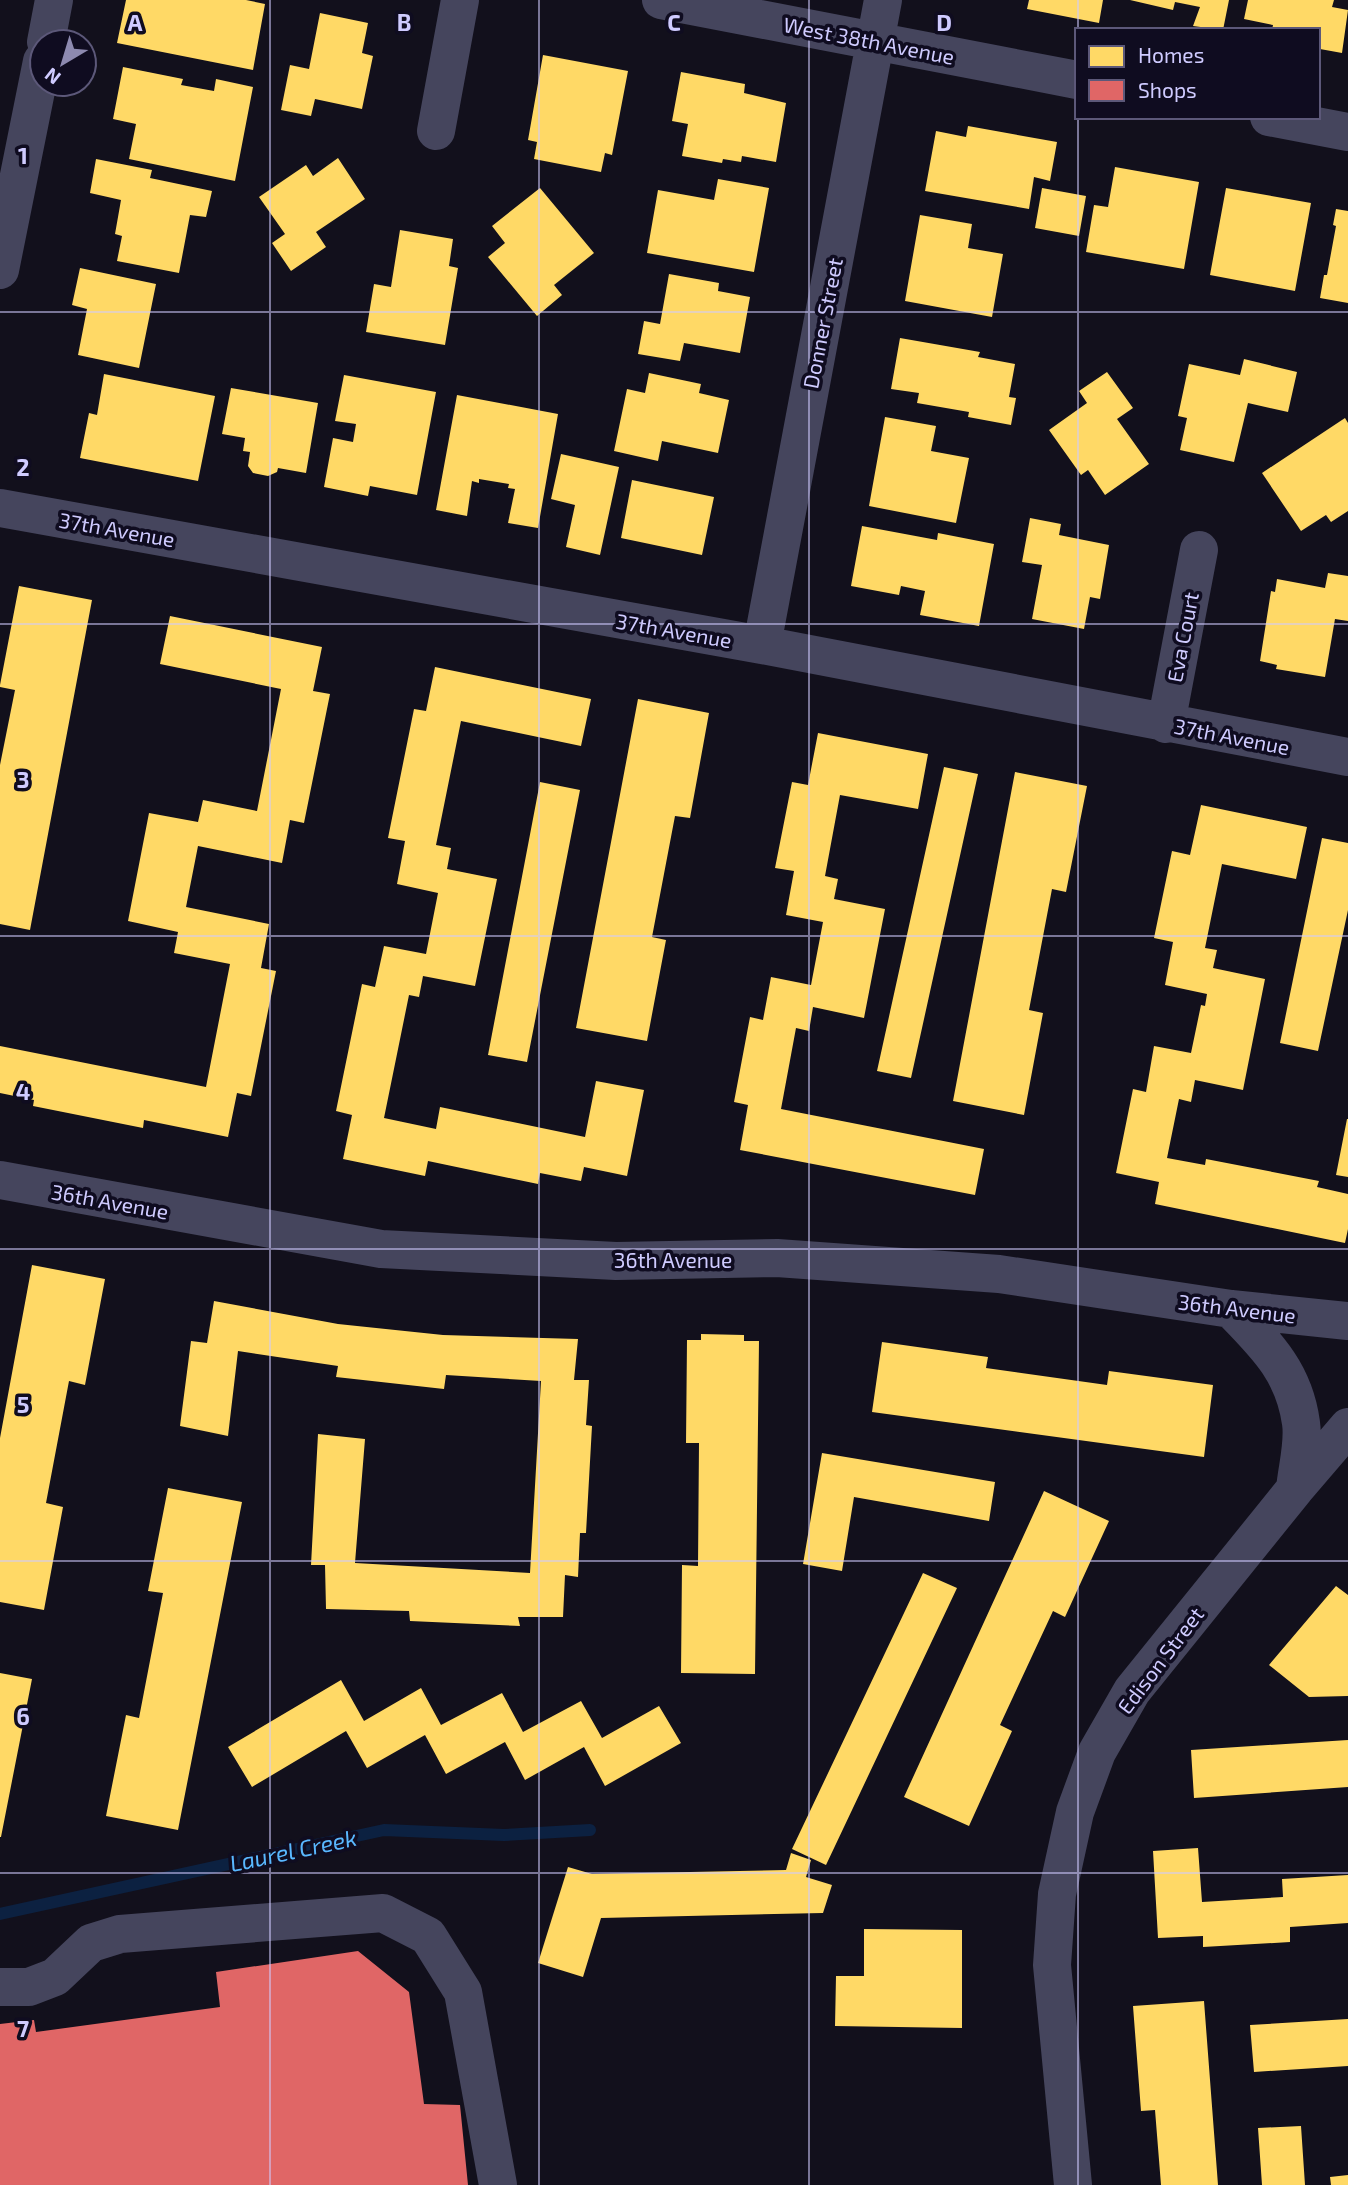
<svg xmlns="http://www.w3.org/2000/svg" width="1348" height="2185" viewBox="0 0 1348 2185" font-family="'Exo 2',sans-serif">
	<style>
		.homes { fill: #ffd966 }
		.shops { fill: #e06666 }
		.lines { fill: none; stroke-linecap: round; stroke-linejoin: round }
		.stream { stroke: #0c2141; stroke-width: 12 }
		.minor { stroke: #45455d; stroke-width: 38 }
		.grid { fill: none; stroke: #cfcbff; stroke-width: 2; stroke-opacity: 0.55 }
		.labels { text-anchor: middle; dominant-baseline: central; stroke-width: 7; stroke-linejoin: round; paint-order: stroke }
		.street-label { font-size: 21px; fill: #cfcbff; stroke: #0f0c20 }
		.water-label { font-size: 23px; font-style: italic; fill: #59b8ff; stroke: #0f0c20 }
		.grid-label { font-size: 23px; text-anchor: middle; font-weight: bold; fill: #cfcbff; stroke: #0f0c20; stroke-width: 7; stroke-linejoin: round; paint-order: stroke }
	</style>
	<rect width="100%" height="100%" fill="#12101c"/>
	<path class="homes" d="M 126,0 L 246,0 L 265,4 L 253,70 L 117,43 Z
		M 1029,0 L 1103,0 L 1099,23 L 1027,9 Z
		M 1130,0 L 1229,0 L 1223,30 L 1193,26 L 1200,7 L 1175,2 L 1173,10 Z
		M 1248,0 L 1334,0 L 1332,7 L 1348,10 L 1342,53 L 1320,49 L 1318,30 L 1272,30 L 1273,25 L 1244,19 Z
		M 320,13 L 368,23 L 362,53 L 373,56 L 362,109 L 315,99 L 311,116 L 281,110 L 290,65 L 309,69 Z
		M 543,55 L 628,71 L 612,155 L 605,153 L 601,172 L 534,159 L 537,142 L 528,140 Z
		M 123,67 L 183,79 L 181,85 L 214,91 L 216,79 L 253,87 L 235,181 L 129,159 L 136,124 L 113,119 Z
		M 681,72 L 745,84 L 744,93 L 786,103 L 776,162 L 742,156 L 741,162 L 723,159 L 722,163 L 682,156 L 688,124 L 672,121 Z
		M 968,126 L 1057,142 L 1050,181 L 1034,177 L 1029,209 L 925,191 L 936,131 L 966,137 Z
		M 338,158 L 365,199 L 316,232 L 326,247 L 291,271 L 272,243 L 285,234 L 259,197 L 306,165 L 313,176 Z
		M 96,159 L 152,170 L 150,178 L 212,191 L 206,217 L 190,215 L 179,273 L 117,261 L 122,236 L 115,234 L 121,200 L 90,193 Z
		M 1115,167 L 1199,182 L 1184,269 L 1086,252 L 1094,205 L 1108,207 Z
		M 718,179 L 769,188 L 754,272 L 647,253 L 658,190 L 714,200 Z
		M 540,188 L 594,253 L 554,285 L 562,295 L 537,316 L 488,257 L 505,243 L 492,226 Z
		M 1042,188 L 1086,196 L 1079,236 L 1035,228 Z
		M 1226,188 L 1311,203 L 1295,291 L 1210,275 Z
		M 1336,209 L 1348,211 L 1348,303 L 1320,298 L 1324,275 L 1327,275 L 1336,226 L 1333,225 Z
		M 920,215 L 972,224 L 968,248 L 1003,254 L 992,317 L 905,301 Z
		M 400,230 L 453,239 L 449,266 L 458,268 L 445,345 L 366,332 L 374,284 L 391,287 Z
		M 80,268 L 156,284 L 139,368 L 78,355 L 87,309 L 72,305 Z
		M 669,274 L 719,283 L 718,291 L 750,297 L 740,353 L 684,343 L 680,361 L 638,354 L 644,321 L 660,324 Z
		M 900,338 L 980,352 L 978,357 L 1015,364 L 1009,397 L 1016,398 L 1011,425 L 968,417 L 969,412 L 917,403 L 919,393 L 891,389 Z
		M 1244,359 L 1297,372 L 1288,412 L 1248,403 L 1234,462 L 1180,450 L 1187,418 L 1178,416 L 1189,364 L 1240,375 Z
		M 1107,372 L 1133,408 L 1117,419 L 1149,464 L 1105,495 L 1088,470 L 1081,475 L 1049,430 L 1087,403 L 1079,391 Z
		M 649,373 L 701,384 L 699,393 L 729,400 L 718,453 L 662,441 L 658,461 L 614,451 L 627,389 L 645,393 Z
		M 104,374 L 215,396 L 198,481 L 80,458 L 89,413 L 97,415 Z
		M 344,375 L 436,392 L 417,495 L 370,486 L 368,496 L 324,487 L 333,438 L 353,442 L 356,424 L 335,421 Z
		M 231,388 L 318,403 L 306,473 L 278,468 L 277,472 L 268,476 L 253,473 L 248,466 L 250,452 L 243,451 L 245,438 L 222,434 Z
		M 457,395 L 558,414 L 538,528 L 508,523 L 515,489 L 508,488 L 509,484 L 479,479 L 479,483 L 472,481 L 467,516 L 436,510 Z
		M 885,417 L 936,426 L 931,451 L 969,458 L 956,523 L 869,506 Z
		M 1345,418 L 1348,423 L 1348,511 L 1331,522 L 1326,515 L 1301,531 L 1262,473 Z
		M 561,454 L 619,467 L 600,555 L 566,547 L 575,505 L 551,499 Z
		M 632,480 L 714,497 L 702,555 L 621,538 Z
		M 1030,518 L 1061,524 L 1059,535 L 1109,545 L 1100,599 L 1090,597 L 1084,629 L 1032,619 L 1042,565 L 1022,562 Z
		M 862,526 L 937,540 L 938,533 L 994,544 L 979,626 L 920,615 L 925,591 L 901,586 L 899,595 L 851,586 Z
		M 1328,573 L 1348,576 L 1348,621 L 1335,619 L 1325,677 L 1276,669 L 1277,665 L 1260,661 L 1271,591 L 1275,592 L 1277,579 L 1325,588 Z
		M 19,586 L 92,600 L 30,930 L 0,924 L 0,765 L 15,690 L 0,687 L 0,685 Z
		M 170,616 L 322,647 L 313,691 L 330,694 L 304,823 L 290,820 L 282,863 L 198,846 L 186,907 L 269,924 L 261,968 L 276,971 L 251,1096 L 237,1093 L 228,1137 L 144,1120 L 143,1128 L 33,1106 L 34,1100 L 0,1093 L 0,1046 L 206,1087 L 230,964 L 174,953 L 178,932 L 128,921 L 149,813 L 198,822 L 203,800 L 257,811 L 281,689 L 160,664 Z
		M 435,667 L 591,699 L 581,746 L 461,721 L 436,845 L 451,848 L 447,869 L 497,879 L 475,986 L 423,976 L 419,997 L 409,995 L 384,1118 L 436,1129 L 440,1107 L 585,1137 L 596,1081 L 644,1090 L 627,1176 L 584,1167 L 581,1181 L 540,1173 L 538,1184 L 428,1161 L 425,1176 L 343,1159 L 352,1115 L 336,1111 L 362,984 L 375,987 L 384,946 L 426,954 L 438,893 L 397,884 L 405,841 L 388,838 L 414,709 L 426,711 Z
		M 638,699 L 709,713 L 690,818 L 675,816 L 652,937 L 666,940 L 647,1041 L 576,1028 Z
		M 818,733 L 928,754 L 918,809 L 840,795 L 825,876 L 838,879 L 834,899 L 885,909 L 864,1018 L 813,1007 L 809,1031 L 796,1028 L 781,1109 L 984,1149 L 975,1195 L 740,1150 L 748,1105 L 734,1102 L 750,1017 L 763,1020 L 771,977 L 811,985 L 823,922 L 786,915 L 794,871 L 775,868 L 792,782 L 808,785 Z
		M 944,767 L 978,774 L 911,1078 L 877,1071 Z
		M 1015,772 L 1087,786 L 1066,892 L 1052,889 L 1029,1010 L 1043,1013 L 1024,1115 L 953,1101 Z
		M 540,782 L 580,790 L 527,1062 L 488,1055 Z
		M 1201,805 L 1307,827 L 1296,879 L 1222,864 L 1205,948 L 1217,950 L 1213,968 L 1265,979 L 1243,1090 L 1195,1080 L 1191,1102 L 1179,1099 L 1167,1158 L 1205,1165 L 1206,1159 L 1319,1181 L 1317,1187 L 1348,1194 L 1348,1229 L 1345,1243 L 1155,1204 L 1159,1182 L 1116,1173 L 1133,1089 L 1146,1092 L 1154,1046 L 1191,1053 L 1201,1005 L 1205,1006 L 1207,994 L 1165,985 L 1173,942 L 1154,938 L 1172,851 L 1190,855 Z
		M 1322,838 L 1348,843 L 1348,910 L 1318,1051 L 1280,1043 Z
		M 1347,1119 L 1348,1119 L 1348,1177 L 1336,1175 Z
		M 32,1265 L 105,1279 L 85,1385 L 69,1381 L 46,1503 L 63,1507 L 44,1610 L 0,1602 L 0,1438 Z
		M 214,1301 L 338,1324 L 443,1335 L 578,1339 L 574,1380 L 589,1380 L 586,1425 L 592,1426 L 586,1533 L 580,1533 L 578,1577 L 565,1575 L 563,1617 L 518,1617 L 520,1626 L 410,1621 L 409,1611 L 326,1609 L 325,1565 L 311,1565 L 318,1434 L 365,1439 L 355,1563 L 530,1573 L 541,1381 L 446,1375 L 444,1389 L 336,1377 L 338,1366 L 238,1351 L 228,1436 L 180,1426 L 191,1341 L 207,1343 Z
		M 701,1334 L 744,1335 L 744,1341 L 759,1341 L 755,1674 L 681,1673 L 682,1565 L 698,1566 L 699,1443 L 686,1443 L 687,1340 L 701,1340 Z
		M 882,1342 L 988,1357 L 986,1368 L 1107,1385 L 1109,1371 L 1213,1385 L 1204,1457 L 872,1412 Z
		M 822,1453 L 995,1482 L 989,1521 L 854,1497 L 842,1571 L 803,1564 Z
		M 168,1488 L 242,1502 L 178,1830 L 106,1816 L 126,1715 L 139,1718 L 163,1593 L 148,1591 Z
		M 1044,1491 L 1109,1521 L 1065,1617 L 1053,1611 L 1000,1725 L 1012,1731 L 969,1826 L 904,1797 Z
		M 923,1573 L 957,1588 L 826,1865 L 792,1849 Z
		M 1336,1586 L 1348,1595 L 1348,1696 L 1309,1697 L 1269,1665 Z
		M 0,1673 L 32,1679 L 1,1837 L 0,1837 Z
		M 341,1680 L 364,1721 L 421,1688 L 441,1725 L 502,1693 L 523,1732 L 581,1701 L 602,1738 L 659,1706 L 681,1743 L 605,1786 L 584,1747 L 525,1780 L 505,1742 L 446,1774 L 425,1735 L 367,1768 L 346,1731 L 252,1787 L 228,1747 Z
		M 1348,1740 L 1348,1787 L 1194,1798 L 1191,1750 Z
		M 1198,1848 L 1202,1902 L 1283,1897 L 1282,1879 L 1348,1875 L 1348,1923 L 1290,1927 L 1290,1942 L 1203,1947 L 1203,1936 L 1158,1938 L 1153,1851 Z
		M 791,1853 L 811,1860 L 806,1877 L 832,1885 L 823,1913 L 601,1918 L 583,1977 L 538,1963 L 568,1867 L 592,1874 L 786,1870 Z
		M 864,1929 L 962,1930 L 962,2028 L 835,2026 L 836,1976 L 864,1976 Z
		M 1204,2001 L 1218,2185 L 1161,2185 L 1155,2110 L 1141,2111 L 1133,2006 Z
		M 1348,2019 L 1348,2066 L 1254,2072 L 1250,2025 Z
		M 1301,2126 L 1305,2185 L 1262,2185 L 1258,2128 Z
		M 1348,2175 L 1348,2185 L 1331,2185 L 1330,2177 Z"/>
	<path class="shops" d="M 358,1951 L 409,1992 L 424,2104 L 460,2105 L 468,2185 L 0,2185 L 0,2024 L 34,2020 L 36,2032 L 220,2007 L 216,1972 Z"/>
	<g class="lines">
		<path class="stream" d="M 0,1914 L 384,1830 L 504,1835 L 590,1830"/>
		<path class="minor" d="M 661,0 L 1077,80
			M 46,42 L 54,0
			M 1269,117 L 1348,132
			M 436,131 L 460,0
			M 0,270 L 42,61
			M 0,508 L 762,645 L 1348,757
			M 762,645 L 883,0
			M 1166,724 L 1199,550
			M 0,1180 L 381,1249 L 616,1261 L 777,1258 L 999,1274 L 1231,1309 L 1348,1321
			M 1231,1309 C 1265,1344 1294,1371 1301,1423 C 1304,1443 1297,1468 1295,1489
			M 0,1987 L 29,1987 L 55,1977 L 91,1943 L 120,1934 L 383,1913 L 428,1936 L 463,1992 L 498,2185
			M 1073,2185 L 1052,1965 L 1057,1894 L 1075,1812 L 1097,1752 L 1132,1691 L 1295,1489 L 1348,1427"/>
	</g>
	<path class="grid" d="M 270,0 L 270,2185M 539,0 L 539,2185M 809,0 L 809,2185M 1078,0 L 1078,30M 1078,117 L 1078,2185M 0,312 L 1348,312M 0,624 L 1348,624M 0,936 L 1348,936M 0,1249 L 1348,1249M 0,1561 L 1348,1561M 0,1873 L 1348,1873"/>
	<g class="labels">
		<g class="street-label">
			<text transform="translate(869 40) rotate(11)">West 38th Avenue</text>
			<text transform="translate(822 323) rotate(-79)">Donner Street</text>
			<text transform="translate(117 529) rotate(10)">37th Avenue</text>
			<text transform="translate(674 630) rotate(10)">37th Avenue</text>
			<text transform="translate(1182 637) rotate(-79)">Eva Court</text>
			<text transform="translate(1232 736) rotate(11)">37th Avenue</text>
			<text transform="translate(110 1201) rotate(10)">36th Avenue</text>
			<text x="673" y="1259">36th Avenue</text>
			<text transform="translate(1237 1308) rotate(7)">36th Avenue</text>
			<text transform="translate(1160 1660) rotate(-53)">Edison Street</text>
		</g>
		<g class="water-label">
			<text transform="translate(293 1850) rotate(-12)">Laurel Creek</text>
		</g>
	</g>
	<g class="grid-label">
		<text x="135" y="31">A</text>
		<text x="404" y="31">B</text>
		<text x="674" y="31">C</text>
		<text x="944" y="31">D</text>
		<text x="23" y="164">1</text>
		<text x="23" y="476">2</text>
		<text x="23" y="788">3</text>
		<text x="23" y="1100">4</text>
		<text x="23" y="1413">5</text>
		<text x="23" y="1725">6</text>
		<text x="23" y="2037">7</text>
	</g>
	<rect x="1075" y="28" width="245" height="91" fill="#0f0c20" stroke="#5c5879" stroke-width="2"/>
	<rect x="1089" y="46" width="35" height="21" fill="#ffd966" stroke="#5c5879" stroke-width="2"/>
	<text x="1138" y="63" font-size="21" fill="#cfcbff">Homes</text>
	<rect x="1089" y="80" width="35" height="21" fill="#e06666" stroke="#5c5879" stroke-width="2"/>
	<text x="1138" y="98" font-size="21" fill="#cfcbff">Shops</text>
	<g transform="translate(63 63) rotate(218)"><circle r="33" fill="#0f0c20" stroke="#5c5879" stroke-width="2"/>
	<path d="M0-5L12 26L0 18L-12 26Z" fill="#8d8ab0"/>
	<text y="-10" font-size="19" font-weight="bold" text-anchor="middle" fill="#cfcbff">N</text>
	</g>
</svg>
